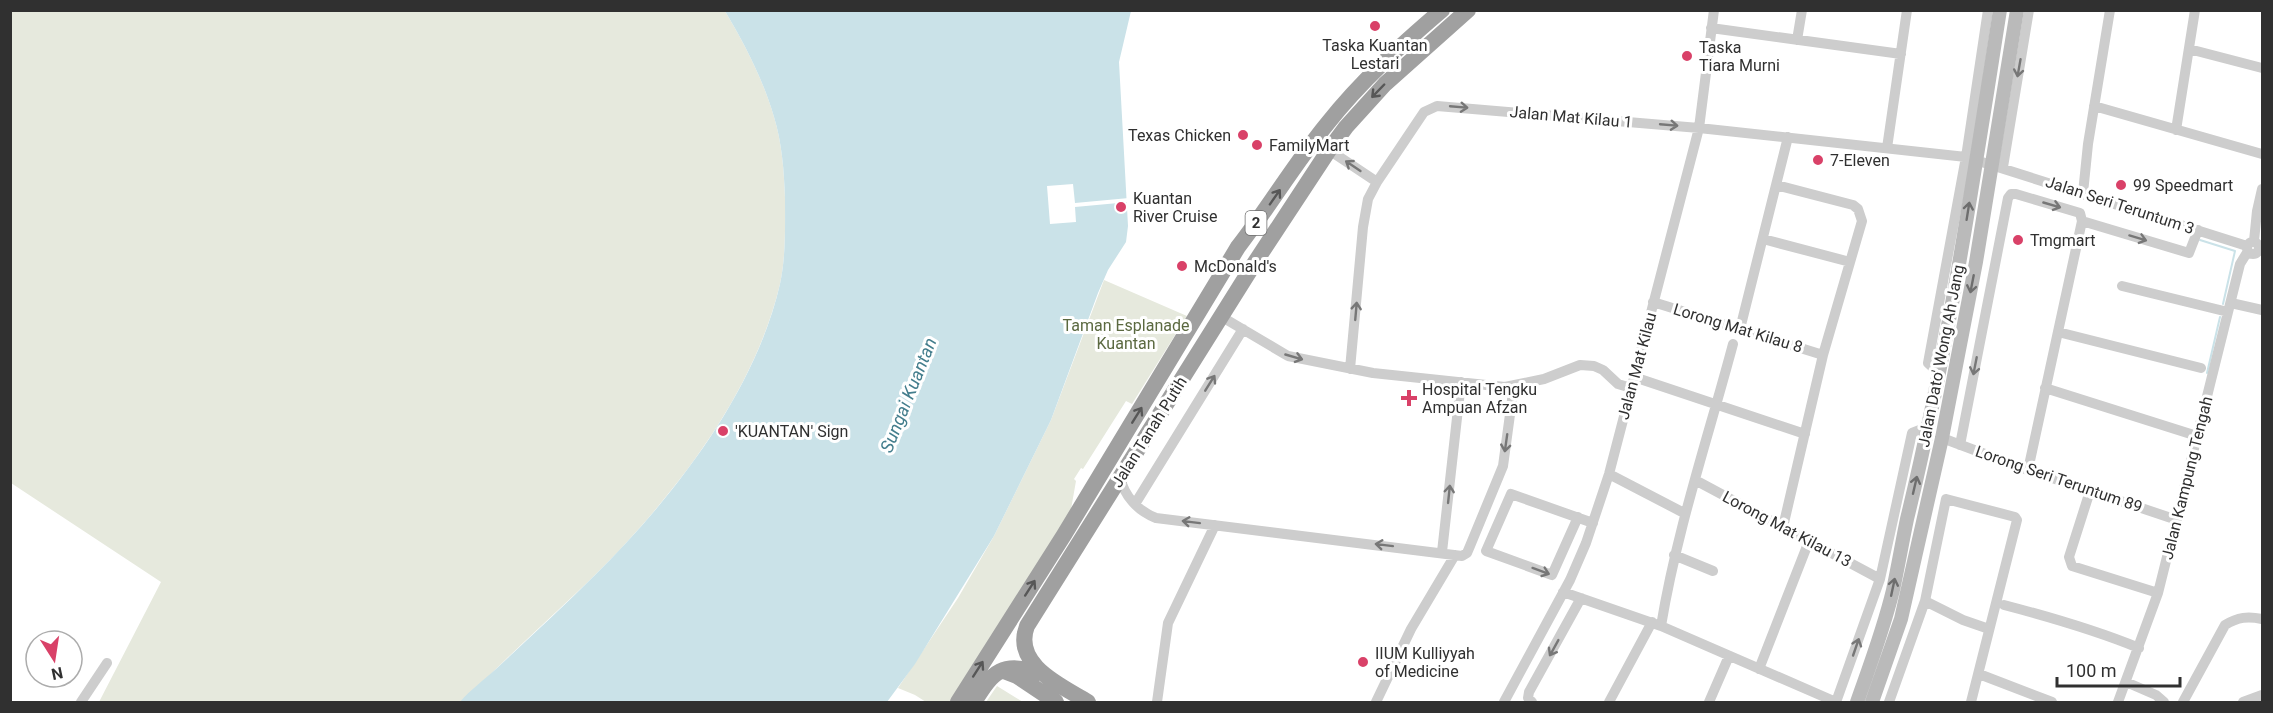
<svg xmlns="http://www.w3.org/2000/svg" width="2273" height="713" viewBox="0 0 2273 713" font-family="Roboto,sans-serif">
	<style>
		.green { fill: #e6e9dd }
		.water { fill: #cae2e8 }
		.pier { fill: #fff }
		.lines { fill: none; stroke-linecap: round; stroke-linejoin: round }
		.stream { stroke: #cae2e8; stroke-width: 2 }
		.minor { stroke: #cdcdcd; stroke-width: 10 }
		.secondary { stroke: #bababa; stroke-width: 14 }
		.trunk { stroke: #a0a0a0; stroke-width: 16 }
		.oneway { stroke: #777 }
		.oneway2 { stroke: #575757 }
		.oneway3 { stroke: #6e6e6e }
		.poi-dot { fill: #d94168; stroke: #fff; stroke-width: 2 }
		.labels { text-anchor: middle; dominant-baseline: central; stroke-width: 6; stroke-linejoin: round; paint-order: stroke }
		.shield { fill: #fff; stroke: #6e6e6e; stroke-width: 1.5 }
		.shield-label { font-size: 15px; font-weight: bold; fill: #303030 }
		.poi-label { font-size: 16px; fill: #303030; stroke: #fff; text-anchor: start }
		.street-label { font-size: 16px; fill: #303030; stroke: #fff }
		.park-label { font-size: 16px; fill: #5b6940; stroke: #fff }
		.water-label { font-size: 18px; font-style: italic; fill: #447e8d; stroke: #fff }
	</style>
	<rect width="100%" height="100%" fill="#fff"/>
	<path class="green" d="M 10,11 L 725,11 C 745,45 763,79 774,117 C 782,143 784,171 785,198 C 785,226 786,256 780,284 C 758,377 698,463 635,533 C 582,593 518,643 464,702 L 99,702 L 161,582 L 11,483 Z
		M 1104,280 L 1187,316 L 1132,404 L 1126,401 L 1083,469 L 1081,468 L 1074,479 L 1076,481 L 1070,515 L 951,702 L 926,702 L 915,695 L 898,688 L 958,598 L 994,536 L 1051,420 Z
		M 997,686 L 1023,702 L 986,702 Z"/>
	<path class="water" d="M 725,11 L 1131,11 L 1119,62 L 1128,226 L 1126,242 L 1108,270 L 1098,293 L 1051,420 L 994,536 L 915,664 L 887,702 L 460,702 C 470,690 484,680 496,669 C 529,638 563,607 595,575 C 673,498 755,393 780,284 C 786,256 785,226 785,198 C 784,171 782,143 774,117 C 763,79 745,45 725,11 Z"/>
	<path class="pier" d="M 1073,184 L 1075,203 L 1129,198 L 1129,202 L 1075,207 L 1076,222 L 1050,224 L 1047,186 Z"/>
	<g class="lines">
		<path class="stream" d="M 2200,240 L 2235,251 L 2223,304
			M 2207,373 L 2220,317"/>
		<path class="minor" d="M 1711,28 L 1901,54
			M 1797,40 L 1802,10
			M 2189,49 L 2262,68
			M 2094,106 L 2262,154
			M 2176,130 L 2195,10
			M 1887,148 L 1907,10
			M 1329,150 L 1377,182
			M 2003,167 L 2029,10
			M 1776,185 L 1853,205 L 1858,209 L 1862,221 L 1823,355 L 1783,527
			M 2083,193 L 2088,144 L 2110,10
			M 2082,221 L 2189,253 L 2198,230
			M 1763,239 L 1850,262
			M 2254,241 L 2257,211 L 2262,189
			M2247 248a6 6 0 1 1 12 0a6 6 0 1 1-12 0Z
			M 2122,286 L 2228,312
			M 1653,302 L 1823,355
			M 2231,303 L 2262,310
			M 1222,317 L 1288,356 L 1373,373 L 1505,387 L 1544,379 L 1580,365 L 1594,366 L 1603,370 L 1618,384 L 1631,388
			M 1740,329 L 1788,137
			M 2058,332 L 2201,368
			M 1350,369 L 1363,227 L 1368,199 L 1377,182 L 1424,112 L 1437,106 L 1699,128 L 1966,157 L 2247,246
			M 1940,374 L 1928,363 L 1966,157 L 1988,10
			M 1634,377 L 1805,434
			M 2045,388 L 2197,436
			M 1942,438 L 2028,470 L 2177,520
			M 1960,445 L 2008,198 L 2011,194 L 2016,194 L 2080,213 L 2082,221
			M 2028,470 L 2082,221
			M 1609,474 L 1684,513
			M 1120,477 C 1124,496 1138,511 1156,518 L 1462,556 L 1467,553 L 1470,546 L 1503,466 L 1514,385
			M 1695,480 L 1880,579
			M 2090,491 L 2069,557 L 2072,566 L 2158,593
			M 1135,504 L 1243,329
			M 1578,517 L 1552,575 L 1486,551 L 1511,494 L 1593,523
			M 1442,552 L 1461,382
			M 1674,555 L 1713,571
			M 1563,592 L 1661,626 L 1836,702
			M 1925,601 L 1963,620 L 1989,629
			M 2004,605 C 2050,617 2095,630 2139,648
			M 1661,626 C 1677,529 1708,438 1733,344
			M 1759,669 L 1809,541
			M 1979,674 L 2052,702
			M 2126,682 L 2156,695 L 2164,702
			M 81,702 L 107,663
			M 1157,702 L 1168,623 L 1215,525
			M 1376,702 L 1411,629 L 1455,555
			M 1504,702 L 1570,580 L 1586,543 L 1609,474 L 1699,128 L 1714,10
			M 1532,702 L 1528,698 L 1529,692 L 1581,598
			M 1609,702 L 1652,622
			M 1709,702 L 1729,656
			M 1836,702 L 1880,579 L 1912,433 L 1930,426
			M 1889,702 L 1925,601 L 1946,499 L 2015,517 L 2017,520 L 1971,702
			M 2118,702 L 2158,593 L 2240,264 L 2248,251
			M 2183,702 L 2225,625 C 2238,617 2248,616 2262,619
			M 2243,702 L 2262,695"/>
		<path class="secondary" d="M 1857,702 C 1870,665 1884,628 1893,590 C 1898,567 1902,543 1907,519 C 1948,351 1973,181 2000,10
			M 1872,702 L 1901,619 L 1942,438 L 1976,262 L 2017,10"/>
		<path class="trunk" d="M 1004,671 L 1017,676 L 1056,702
			M 958,702 L 1064,535 L 1238,247 C 1269,207 1295,163 1327,124 C 1360,82 1401,45 1442,10
			M 974,702 C 994,670 1001,662 1041,673
			M 1088,702 C 1062,686 1012,665 1027,626 L 1254,264 L 1329,150 L 1346,127 L 1385,84 L 1468,10"/>
	</g>
	<defs><path id="oneway-shaft" d="M-6 0H5M1.5-3L5.5 0L1.5 3" fill="none" stroke-width="1.6" stroke-linecap="round" stroke-linejoin="round" transform="scale(1.5)"/></defs>
	<g class="oneway">
		<use href="#oneway-shaft" transform="translate(2019 68) rotate(100)"/>
		<use href="#oneway-shaft" transform="translate(1459 107) rotate(5)"/>
		<use href="#oneway-shaft" transform="translate(1669 125) rotate(5)"/>
		<use href="#oneway-shaft" transform="translate(1353 166) rotate(-146)"/>
		<use href="#oneway-shaft" transform="translate(2052 205) rotate(16)"/>
		<use href="#oneway-shaft" transform="translate(2138 238) rotate(17)"/>
		<use href="#oneway-shaft" transform="translate(1356 311) rotate(-85)"/>
		<use href="#oneway-shaft" transform="translate(1294 357) rotate(16)"/>
		<use href="#oneway-shaft" transform="translate(1975 366) rotate(101)"/>
		<use href="#oneway-shaft" transform="translate(1210 383) rotate(-58)"/>
		<use href="#oneway-shaft" transform="translate(1506 443) rotate(98)"/>
		<use href="#oneway-shaft" transform="translate(1449 494) rotate(-84)"/>
		<use href="#oneway-shaft" transform="translate(1191 522) rotate(-173)"/>
		<use href="#oneway-shaft" transform="translate(1384 545) rotate(-173)"/>
		<use href="#oneway-shaft" transform="translate(1541 571) rotate(20)"/>
		<use href="#oneway-shaft" transform="translate(1856 647) rotate(-71)"/>
		<use href="#oneway-shaft" transform="translate(1554 648) rotate(119)"/>
	</g>
	<g class="oneway2">
		<use href="#oneway-shaft" transform="translate(1378 91) rotate(134)"/>
		<use href="#oneway-shaft" transform="translate(1275 197) rotate(-55)"/>
		<use href="#oneway-shaft" transform="translate(1137 415) rotate(-58)"/>
		<use href="#oneway-shaft" transform="translate(1030 588) rotate(-57)"/>
		<use href="#oneway-shaft" transform="translate(978 669) rotate(-57)"/>
	</g>
	<g class="oneway3">
		<use href="#oneway-shaft" transform="translate(1968 211) rotate(-81)"/>
		<use href="#oneway-shaft" transform="translate(1972 284) rotate(101)"/>
		<use href="#oneway-shaft" transform="translate(1915 485) rotate(-77)"/>
		<use href="#oneway-shaft" transform="translate(1893 587) rotate(-78)"/>
	</g>
	<g class="poi-dot">
		<circle cx="1375" cy="26" r="6"/>
		<circle cx="1687" cy="56" r="6"/>
		<circle cx="1243" cy="135" r="6"/>
		<circle cx="1257" cy="145" r="6"/>
		<circle cx="1818" cy="160" r="6"/>
		<circle cx="2121" cy="185" r="6"/>
		<circle cx="1121" cy="207" r="6"/>
		<circle cx="2018" cy="240" r="6"/>
		<circle cx="1182" cy="266" r="6"/>
		<path d="M1406 389h6v6h6v6h-6v6h-6v-6h-6v-6h6z"/>
		<circle cx="723" cy="431" r="6"/>
		<circle cx="1363" cy="662" r="6"/>
	</g>
	<g class="labels">
		<rect class="shield" x="1245.5" y="211" width="21" height="24" rx="4.5"/>
		<g class="shield-label">
			<text x="1256" y="223">2</text>
		</g>
		<g class="poi-label">
			<text x="1375" y="45" text-anchor="middle">Taska Kuantan<tspan x="1375" dy="18">Lestari</tspan></text>
			<text x="1699" y="47">Taska<tspan x="1699" dy="18">Tiara Murni</tspan></text>
			<text x="1231" y="135" text-anchor="end">Texas Chicken</text>
			<text x="1269" y="145">FamilyMart</text>
			<text x="1830" y="160">7-Eleven</text>
			<text x="2133" y="185">99 Speedmart</text>
			<text x="1133" y="198">Kuantan<tspan x="1133" dy="18">River Cruise</tspan></text>
			<text x="2030" y="240">Tmgmart</text>
			<text x="1194" y="266">McDonald's</text>
			<text x="1422" y="389">Hospital Tengku<tspan x="1422" dy="18">Ampuan Afzan</tspan></text>
			<text x="735" y="431">'KUANTAN' Sign</text>
			<text x="1375" y="653">IIUM Kulliyyah<tspan x="1375" dy="18">of Medicine</tspan></text>
		</g>
		<g class="street-label">
			<text transform="translate(1571 117) rotate(5)">Jalan Mat Kilau 1</text>
			<text transform="translate(2120 205) rotate(18)">Jalan Seri Teruntum 3</text>
			<text transform="translate(1738 328) rotate(17)">Lorong Mat Kilau 8</text>
			<text transform="translate(1941 356) rotate(-79)">Jalan Dato' Wong Ah Jang</text>
			<text transform="translate(1637 366) rotate(-75)">Jalan Mat Kilau</text>
			<text transform="translate(1149 432) rotate(-58)">Jalan Tanah Putih</text>
			<text transform="translate(2187 478) rotate(-76)">Jalan Kampung Tengah</text>
			<text transform="translate(2059 479) rotate(19)">Lorong Seri Teruntum 89</text>
			<text transform="translate(1787 529) rotate(28)">Lorong Mat Kilau 13</text>
		</g>
		<g class="park-label">
			<text x="1126" y="325">Taman Esplanade<tspan x="1126" dy="18">Kuantan</tspan></text>
		</g>
		<g class="water-label">
			<text transform="translate(908 395) rotate(-68)">Sungai Kuantan</text>
		</g>
	</g>
	<rect width="2273" height="713" fill="none" stroke="#303030" stroke-width="24"/>
	<g transform="translate(54 659) rotate(168)"><circle r="28" fill="#ffffff" stroke="#acacac" stroke-width="1.5"/>
	<path d="M0-4.5L10 22L0 15L-10 22Z" fill="#d94168"/>
	<text y="-9" font-size="16" font-weight="bold" text-anchor="middle" fill="#303030">N</text>
	</g>
	<path d="M2057 677v9h123v-9" fill="none" stroke="#303030" stroke-width="3"/>
	<text x="2066" y="677" font-size="18" fill="#303030" stroke="#ffffff" stroke-width="4.5" paint-order="stroke">100 m</text>
</svg>
